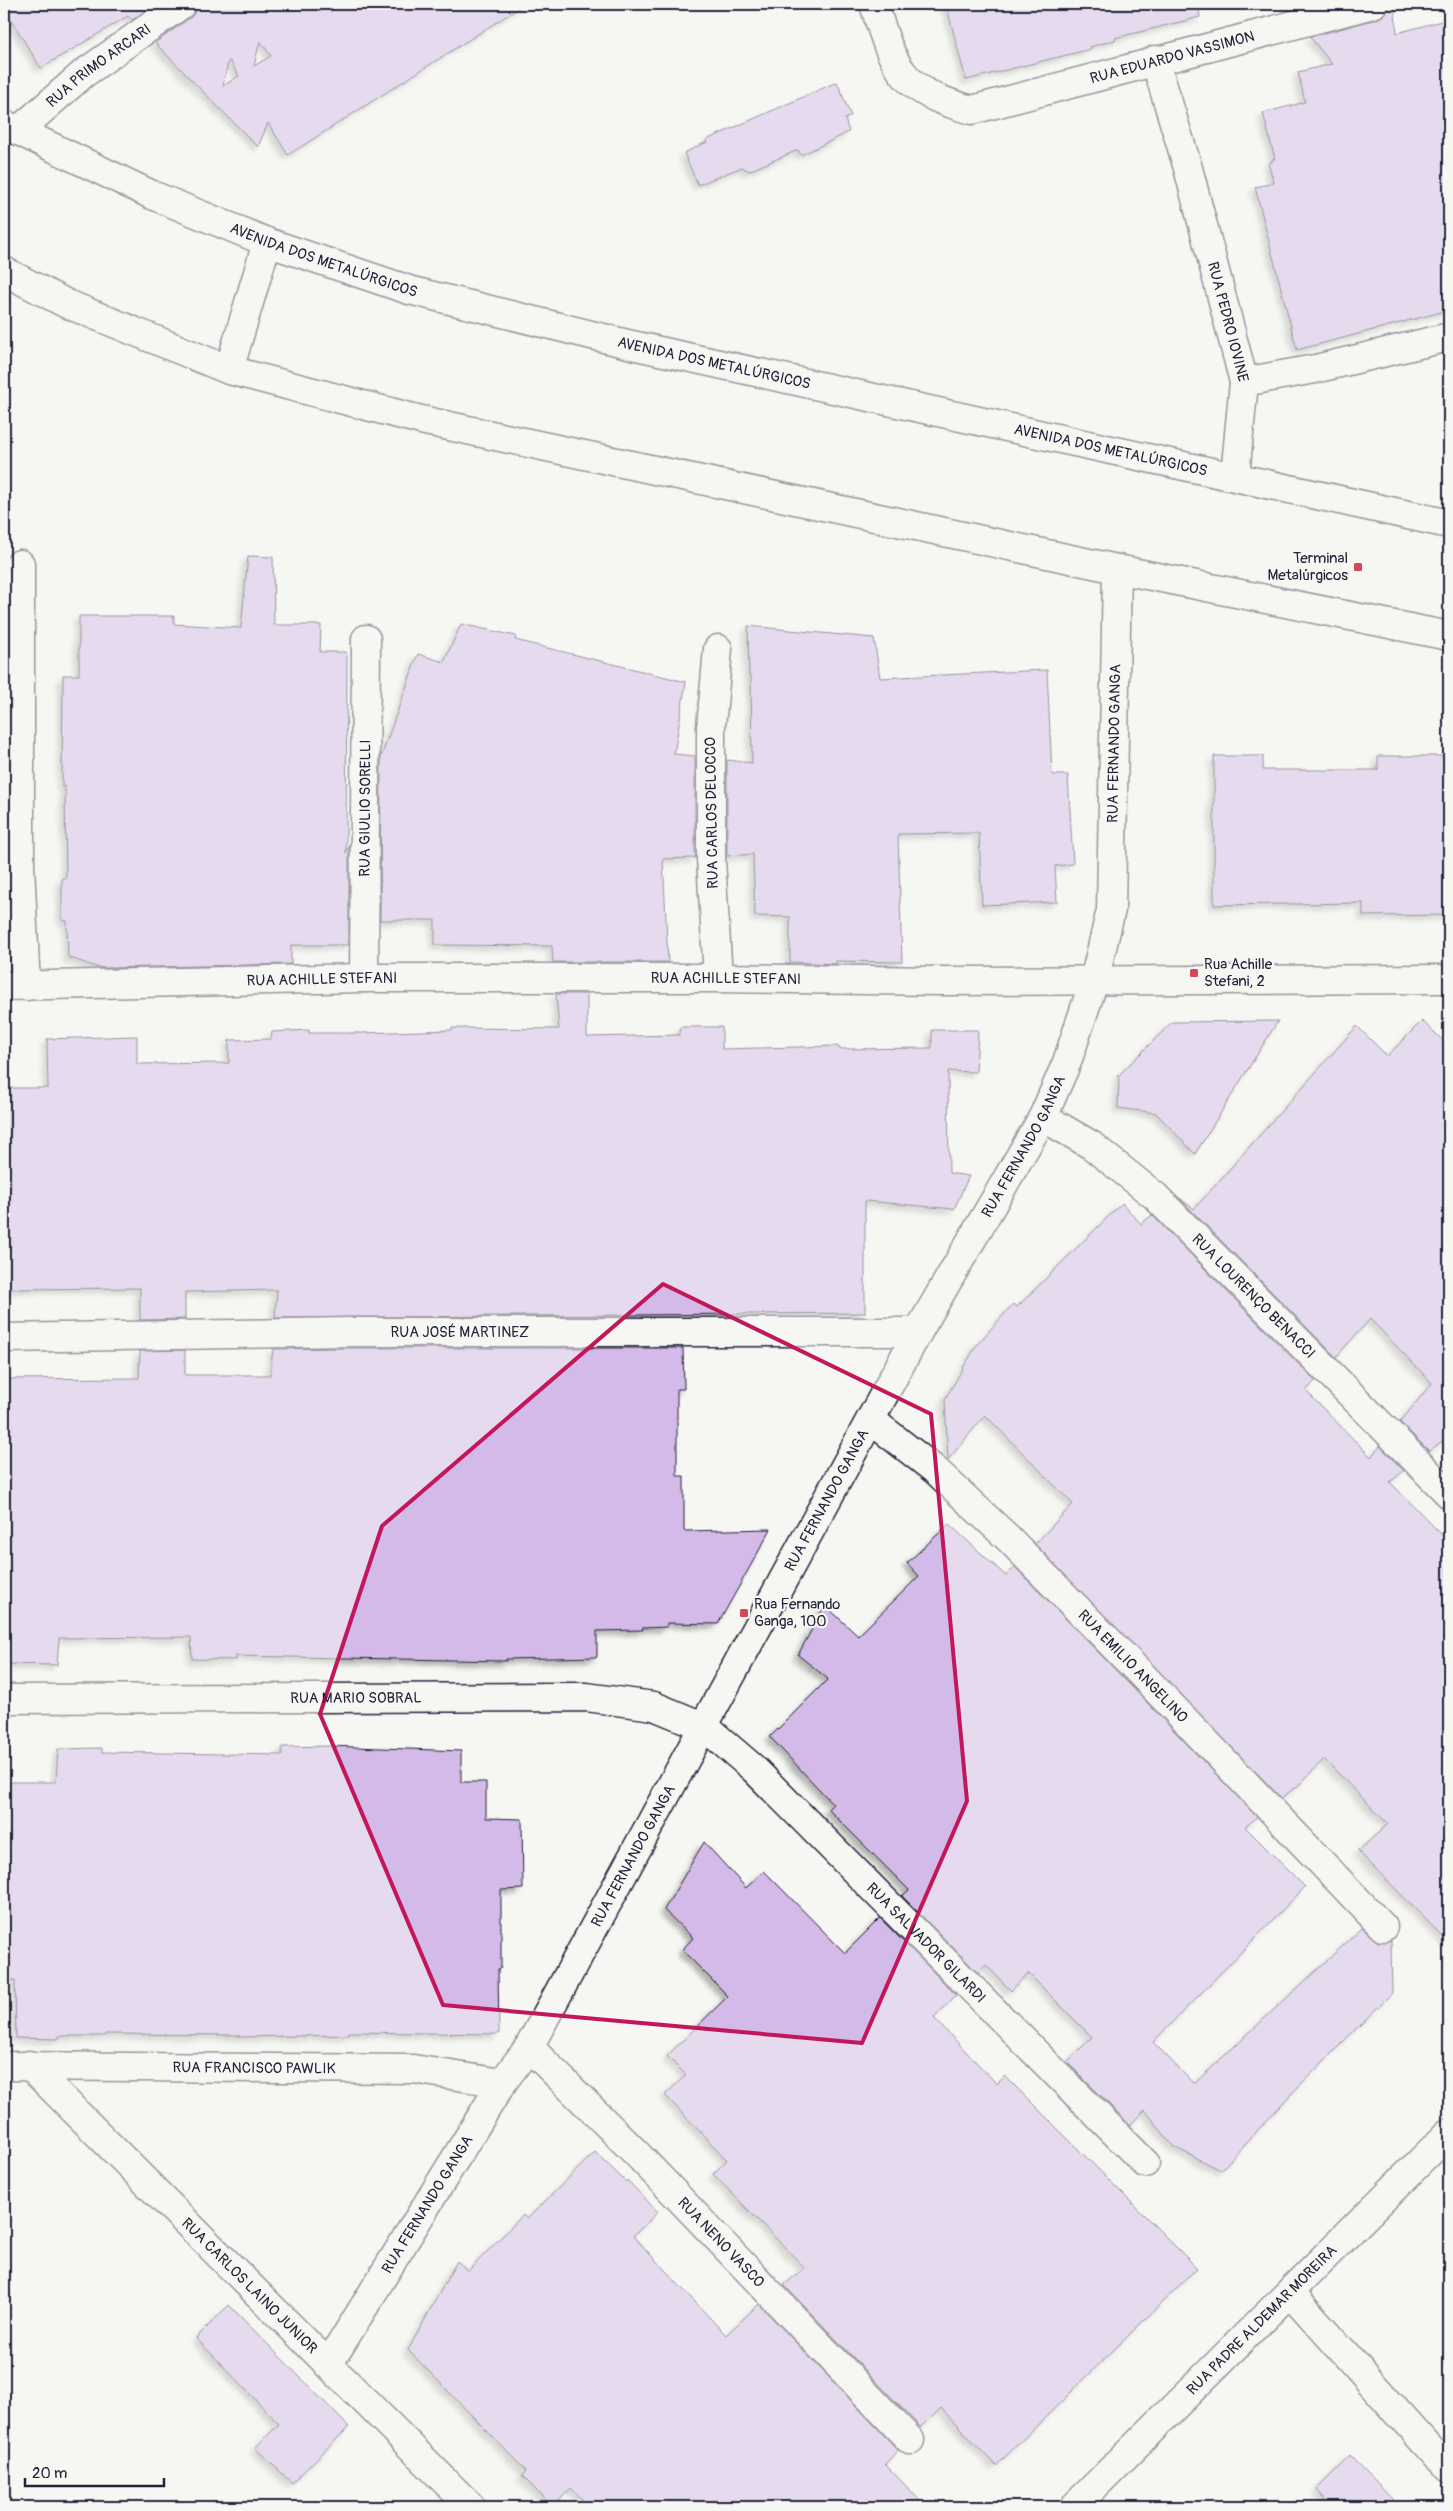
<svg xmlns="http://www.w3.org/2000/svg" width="1453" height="2511" viewBox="0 0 1453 2511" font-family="Pangolin,sans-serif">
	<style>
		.building { fill: #d3bae8; stroke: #22223b; fill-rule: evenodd; filter: url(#shadow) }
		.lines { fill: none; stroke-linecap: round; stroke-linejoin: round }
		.minor-casing { stroke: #22223b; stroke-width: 31 }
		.tertiary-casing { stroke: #22223b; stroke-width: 31 }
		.secondary-casing { stroke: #22223b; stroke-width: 31 }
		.minor { stroke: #f6f6f2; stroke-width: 28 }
		.tertiary { stroke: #f6f6f2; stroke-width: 28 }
		.secondary { stroke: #f6f6f2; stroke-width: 28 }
		.marked { fill: none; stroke: #c2185b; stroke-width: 4; stroke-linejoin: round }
		.poi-dot { fill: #d1495b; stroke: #f6f6f2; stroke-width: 2 }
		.labels { text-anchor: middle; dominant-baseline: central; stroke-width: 4.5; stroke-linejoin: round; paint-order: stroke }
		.street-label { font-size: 15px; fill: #22223b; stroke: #f6f6f2 }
		.poi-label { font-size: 15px; fill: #22223b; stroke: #f6f6f2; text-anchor: start }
	</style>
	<defs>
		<filter id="shadow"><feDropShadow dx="-4.5" dy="4.5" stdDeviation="2.5" flood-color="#0004"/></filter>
	</defs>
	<rect width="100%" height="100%" fill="#f6f6f2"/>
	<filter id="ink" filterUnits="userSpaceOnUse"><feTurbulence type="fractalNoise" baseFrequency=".02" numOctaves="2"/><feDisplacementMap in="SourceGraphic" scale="10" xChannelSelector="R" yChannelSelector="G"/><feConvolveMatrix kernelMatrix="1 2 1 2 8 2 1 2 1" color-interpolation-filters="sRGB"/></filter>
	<g filter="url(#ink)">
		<path class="building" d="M 4,4 L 155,4 L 132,20 L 128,16 L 41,68 L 4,9 Z
			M 197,4 L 525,4 L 288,155 L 268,123 L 258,147 L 155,43 L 191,17 L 196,11 ZM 260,41 L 271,56 L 254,66 ZM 230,61 L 239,76 L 223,86 L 228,62 Z
			M 946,4 L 1198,4 L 1200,17 L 1115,38 L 1115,40 L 1090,47 L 1091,49 L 966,80 Z
			M 1285,4 L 1313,4 L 1289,10 Z
			M 1388,4 L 1394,4 L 1397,33 L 1449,19 L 1449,310 L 1297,350 L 1255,187 L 1274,183 L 1268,163 L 1272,162 L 1272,159 L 1275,159 L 1263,113 L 1305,102 L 1298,72 L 1332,64 L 1310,37 L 1377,19 L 1384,15 Z
			M 837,82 L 851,116 L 845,119 L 849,132 L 801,155 L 798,150 L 749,171 L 742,167 L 698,185 L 684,153 L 707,142 L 706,140 Z
			M 248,556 L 273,557 L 274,625 L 321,625 L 320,652 L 345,652 L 347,655 L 346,853 L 349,845 L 349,945 L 291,945 L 291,964 L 106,968 L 96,967 L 68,957 L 67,921 L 62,920 L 62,878 L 66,878 L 65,786 L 62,787 L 63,675 L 79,675 L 79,616 L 174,616 L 174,624 L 241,628 Z
			M 461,624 L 516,636 L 515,640 L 686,682 L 674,754 L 695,756 L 695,858 L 663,859 L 668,962 L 553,962 L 552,946 L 435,945 L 435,920 L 380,920 L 381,757 L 418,654 L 444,662 Z
			M 748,626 L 874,638 L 880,678 L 1047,670 L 1052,775 L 1068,775 L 1073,864 L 1055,866 L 1057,902 L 982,905 L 979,833 L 898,834 L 902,962 L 836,961 L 836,964 L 790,962 L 790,917 L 755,916 L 753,854 L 727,856 L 727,760 L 752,763 L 751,676 L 749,676 Z
			M 1214,756 L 1263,756 L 1263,770 L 1378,770 L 1378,756 L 1449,756 L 1449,915 L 1363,916 L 1363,903 L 1214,905 Z
			M 556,994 L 587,994 L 587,1037 L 679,1035 L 680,1027 L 722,1027 L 722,1049 L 839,1046 L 839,1049 L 932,1048 L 932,1030 L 978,1030 L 976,1072 L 948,1071 L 949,1173 L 969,1176 L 954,1209 L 865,1201 L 865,1313 L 275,1318 L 277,1290 L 185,1292 L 185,1319 L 140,1320 L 140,1288 L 4,1289 L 4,1088 L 48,1088 L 47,1039 L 137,1036 L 137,1064 L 229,1063 L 229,1040 L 271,1039 L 272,1032 L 309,1030 L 309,1033 L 361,1033 L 452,1030 L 452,1028 L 559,1029 Z
			M 1278,1021 L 1195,1154 L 1156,1113 L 1118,1108 L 1119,1075 L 1172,1022 Z
			M 1422,1021 L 1449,1046 L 1449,1436 L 1429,1451 L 1400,1422 L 1432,1383 L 1370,1319 L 1336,1357 L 1177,1196 L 1194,1209 L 1357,1026 L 1387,1056 Z
			M 1122,1203 L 1141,1224 L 1152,1215 L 1315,1381 L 1306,1391 L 1371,1457 L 1380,1446 L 1404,1471 L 1390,1482 L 1449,1542 L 1449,1943 L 1358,1851 L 1388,1824 L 1324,1759 L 1300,1784 L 1281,1798 L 1035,1544 L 1073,1504 L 985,1415 L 948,1460 L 945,1399 L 976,1346 L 1013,1304 L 1017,1307 Z
			M 350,1348 L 683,1348 L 684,1389 L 677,1389 L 677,1476 L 684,1476 L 684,1531 L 771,1529 L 718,1624 L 667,1623 L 667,1627 L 642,1628 L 643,1630 L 597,1631 L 597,1657 L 506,1659 L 506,1661 L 236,1656 L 236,1660 L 192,1659 L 191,1637 L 59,1638 L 57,1665 L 4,1664 L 4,1379 L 139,1378 L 140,1351 L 185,1350 L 185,1375 L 270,1375 L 273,1349 Z
			M 949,1524 L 1006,1576 L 1015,1567 L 1133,1688 L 1257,1817 L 1245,1827 L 1305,1887 L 1153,2042 L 1194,2084 L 1362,1928 L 1378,1942 L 1391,1940 L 1392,1993 L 1293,2092 L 1221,2170 L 1174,2147 L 1145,2110 L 1130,2125 L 1067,2062 L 1092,2037 L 1028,1973 L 1011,1991 L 986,1965 L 978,1973 L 902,1896 L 909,1890 L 828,1809 L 833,1804 L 770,1737 L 828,1679 L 798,1655 L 825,1605 L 858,1636 L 919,1576 L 907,1563 Z
			M 328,1746 L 461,1751 L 461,1782 L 486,1782 L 486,1818 L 522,1819 L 523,1889 L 501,1890 L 501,1968 L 498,1969 L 499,2034 L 349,2032 L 348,2035 L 239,2037 L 239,2035 L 105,2034 L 105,2036 L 59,2036 L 58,2039 L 16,2038 L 15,1980 L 4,1980 L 4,1782 L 56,1782 L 58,1749 L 102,1748 L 102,1752 L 282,1755 L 282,1747 Z
			M 704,1842 L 746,1888 L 764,1871 L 845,1953 L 880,1918 L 956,1995 L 934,2018 L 997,2084 L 1005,2076 L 1197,2268 L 996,2466 L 941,2408 L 921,2428 L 784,2285 L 805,2268 L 713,2174 L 727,2160 L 665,2095 L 686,2075 L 667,2056 L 728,1996 L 682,1950 L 693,1938 L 664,1910 Z
			M 595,2152 L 626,2182 L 627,2180 L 658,2212 L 633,2236 L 726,2335 L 759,2304 L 898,2450 L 885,2464 L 926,2507 L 590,2507 L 571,2488 L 553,2507 L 522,2476 L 526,2471 L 408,2350 L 457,2261 L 468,2271 L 523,2215 L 527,2219 Z
			M 229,2305 L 349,2427 L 292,2483 L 255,2448 L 279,2424 L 196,2338 Z
			M 1350,2456 L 1400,2507 L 1334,2507 L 1316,2490 Z"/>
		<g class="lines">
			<g class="minor-casing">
				<g id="minor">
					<path id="s1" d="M 874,4 C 894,69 901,91 972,110 L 1373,4"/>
					<path id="s2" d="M 1155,60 L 1188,168 L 1244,382 L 1235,476"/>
					<path id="s3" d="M 18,131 L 83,74 L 182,4"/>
					<path d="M 1244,382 L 1315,369 L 1449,337"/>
					<path d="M 20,564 L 20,866 L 26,986"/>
					<path id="s4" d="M 364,978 L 366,639"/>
					<path d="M 718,978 L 711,859 L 711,727 L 718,649"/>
					<path id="s5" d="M 4,986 L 364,978 L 718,978 L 938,981 L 1449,979"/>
					<path id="s6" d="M 1043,1117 L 1091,1145 L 1155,1196 L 1449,1494"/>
					<path id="s7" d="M 4,1338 L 350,1332 L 918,1332"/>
					<path id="s8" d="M 871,1420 L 935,1470 L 1008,1538 L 1144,1677 L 1383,1927"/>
					<path id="s9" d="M 4,1699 L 586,1697 L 654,1706 L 705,1727 L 754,1769 L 1145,2163"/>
					<path id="s10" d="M 529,2047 L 637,2154 L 910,2440"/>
					<path id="s11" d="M 29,2065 L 471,2507"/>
					<path id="s12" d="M 4,2066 L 413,2069 L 502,2083"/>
					<path d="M 1291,2293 L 1449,2470"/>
					<path id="s13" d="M 328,2365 L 502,2083 L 529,2047 L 918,1332 L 1043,1117 L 1067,1062 L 1094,981 L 1111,910 L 1117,569"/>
				</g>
			</g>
			<g class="tertiary-casing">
				<g id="tertiary">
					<path id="s14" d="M 4,124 L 152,195 L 267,242 L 409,290 L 632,345 L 1449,524"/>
					<path d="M 4,271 L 65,303 L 229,370 L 421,420 L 1117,569 L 1449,636"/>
					<path d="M 229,370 L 267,242"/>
				</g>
			</g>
			<g class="secondary-casing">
				<g id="secondary">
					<path id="s15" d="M 1074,2507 L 1449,2133"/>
				</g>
			</g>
			<use href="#minor" class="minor"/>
			<use href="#tertiary" class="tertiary"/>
			<use href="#secondary" class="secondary"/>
		</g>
	</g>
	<path d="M0 0H1453V2511H0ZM 663,1284 L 931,1414 L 967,1801 L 862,2043 L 443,2005 L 320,1714 L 382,1526 Z" fill="#f6f6f2" fill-opacity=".55" fill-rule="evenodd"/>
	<path class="marked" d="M 663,1284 L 931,1414 L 967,1801 L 862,2043 L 443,2005 L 320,1714 L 382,1526 Z"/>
	<g class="poi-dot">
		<rect x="1353" y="562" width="10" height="10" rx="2.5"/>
		<rect x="1189" y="968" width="10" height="10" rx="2.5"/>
		<rect x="739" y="1608" width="10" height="10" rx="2.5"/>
	</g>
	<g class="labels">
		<g class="street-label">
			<text stroke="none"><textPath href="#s1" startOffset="362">RUA EDUARDO VASSIMON</textPath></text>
			<text stroke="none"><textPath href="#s3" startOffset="104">RUA PRIMO ARCARI</textPath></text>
			<text stroke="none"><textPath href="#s14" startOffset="348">AVENIDA DOS METALÚRGICOS</textPath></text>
			<text stroke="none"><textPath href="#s2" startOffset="272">RUA PEDRO IOVINE</textPath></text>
			<text stroke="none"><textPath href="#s14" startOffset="752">AVENIDA DOS METALÚRGICOS</textPath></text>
			<text stroke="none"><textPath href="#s14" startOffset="1158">AVENIDA DOS METALÚRGICOS</textPath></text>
			<text stroke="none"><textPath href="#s13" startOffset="1824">RUA FERNANDO GANGA</textPath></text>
			<text stroke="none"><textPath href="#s4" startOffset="170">RUA GIULIO SORELLI</textPath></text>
			<text transform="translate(712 813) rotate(-91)">RUA CARLOS DELOCCO</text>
			<text stroke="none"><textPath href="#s5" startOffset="722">RUA ACHILLE STEFANI</textPath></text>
			<text stroke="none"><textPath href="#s5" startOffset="318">RUA ACHILLE STEFANI</textPath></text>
			<text stroke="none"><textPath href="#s13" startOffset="1404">RUA FERNANDO GANGA</textPath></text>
			<text stroke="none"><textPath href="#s6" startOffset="278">RUA LOURENÇO BENACCI</textPath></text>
			<text stroke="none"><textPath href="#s7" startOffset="456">RUA JOSÉ MARTINEZ</textPath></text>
			<text stroke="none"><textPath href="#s13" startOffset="999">RUA FERNANDO GANGA</textPath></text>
			<text stroke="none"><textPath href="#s8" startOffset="360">RUA EMILIO ANGELINO</textPath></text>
			<text stroke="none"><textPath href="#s9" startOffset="352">RUA MARIO SOBRAL</textPath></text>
			<text stroke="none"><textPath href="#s13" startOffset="594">RUA FERNANDO GANGA</textPath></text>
			<text stroke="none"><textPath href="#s9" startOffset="1015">RUA SALVADOR GILARDI</textPath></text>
			<text stroke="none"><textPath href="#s12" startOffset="250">RUA FRANCISCO PAWLIK</textPath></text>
			<text stroke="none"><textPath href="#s13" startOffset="189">RUA FERNANDO GANGA</textPath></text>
			<text stroke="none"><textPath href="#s10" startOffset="274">RUA NENO VASCO</textPath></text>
			<text stroke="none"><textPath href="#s11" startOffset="312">RUA CARLOS LAINO JUNIOR</textPath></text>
			<text stroke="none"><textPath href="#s15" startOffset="265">RUA PADRE ALDEMAR MOREIRA</textPath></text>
		</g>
		<g class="poi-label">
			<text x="1348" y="558" text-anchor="end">Terminal<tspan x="1348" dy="17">Metalúrgicos</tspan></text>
			<text x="1204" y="964">Rua Achille<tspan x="1204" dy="17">Stefani, 2</tspan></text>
			<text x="754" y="1604">Rua Fernando<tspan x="754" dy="17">Ganga, 100</tspan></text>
		</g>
	</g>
	<rect width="1453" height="2511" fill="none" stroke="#f6f6f2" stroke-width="20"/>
	<rect x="10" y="10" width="1433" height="2491" fill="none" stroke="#22223b" stroke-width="2" filter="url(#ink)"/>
	<path d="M25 2478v8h139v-8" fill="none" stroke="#22223b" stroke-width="2.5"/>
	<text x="32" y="2478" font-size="15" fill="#22223b" stroke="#f6f6f2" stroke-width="4" paint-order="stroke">20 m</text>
</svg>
